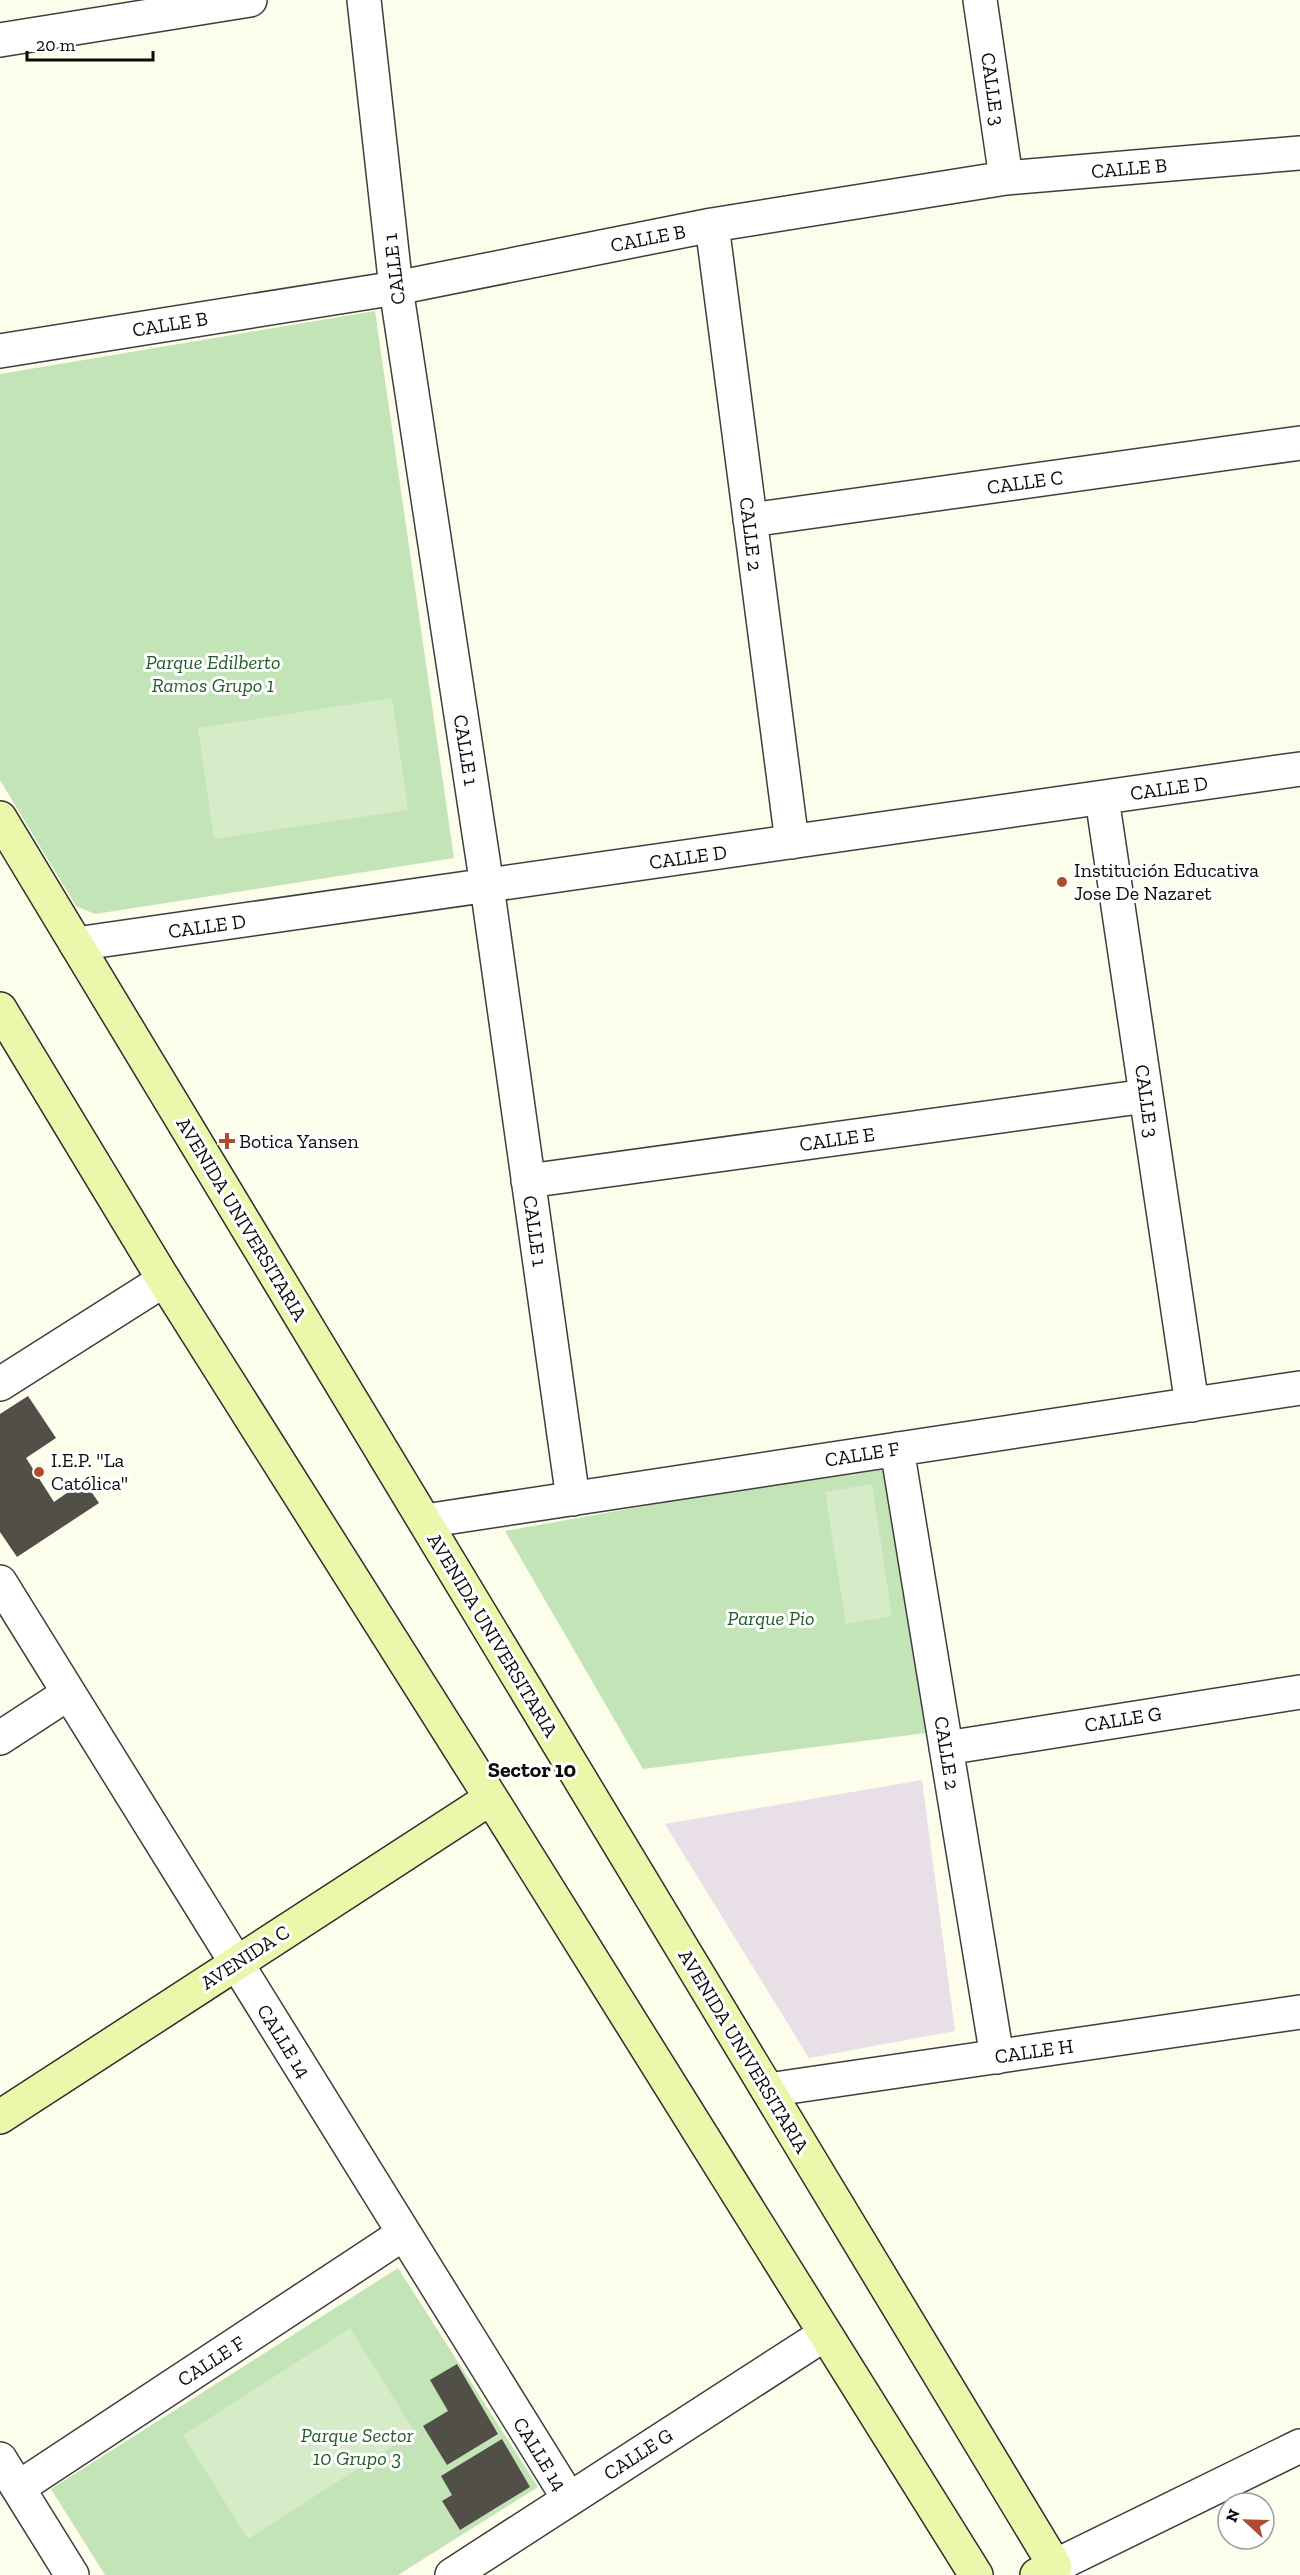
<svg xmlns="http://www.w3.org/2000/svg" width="1300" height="2575" viewBox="0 0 1300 2575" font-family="'Zilla Slab',serif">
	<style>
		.industrial { fill: #e9dfe7 }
		.green { fill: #c2e4b7 }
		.pitch { fill: #d6ecc8 }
		.building { fill: #524f48 }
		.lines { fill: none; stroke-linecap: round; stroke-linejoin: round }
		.street-casing { stroke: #3e3e3e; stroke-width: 36 }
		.secondary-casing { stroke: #2d2d2d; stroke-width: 36 }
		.street { stroke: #fff; stroke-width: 33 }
		.secondary { stroke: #ebf8ab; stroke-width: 33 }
		.poi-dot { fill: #ae4c30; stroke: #fff; stroke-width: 2 }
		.labels { text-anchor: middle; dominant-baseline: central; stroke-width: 6; stroke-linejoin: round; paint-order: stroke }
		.street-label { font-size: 20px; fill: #0b0b0b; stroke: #fff }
		.park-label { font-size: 20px; font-style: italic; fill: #225c26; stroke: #fff }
		.poi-label { font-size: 20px; fill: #0b0b0b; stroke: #fff; text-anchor: start }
		.quarter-label { font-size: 22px; font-weight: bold; fill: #0b0b0b; stroke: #fff }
	</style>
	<rect width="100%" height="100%" fill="#fcfdea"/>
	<path class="industrial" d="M 922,1780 L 955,2031 L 809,2058 L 665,1824 Z"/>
	<path class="green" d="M 375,311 L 454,858 L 95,914 L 76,906 L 0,780 L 0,374 Z
		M 885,1463 L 926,1733 L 643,1769 L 505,1531 Z
		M 398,2268 L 538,2487 L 398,2575 L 105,2575 L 51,2489 Z"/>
	<path class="pitch" d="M 392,698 L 408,810 L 214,839 L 198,728 Z
		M 872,1484 L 892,1616 L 846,1624 L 825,1492 Z
		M 350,2328 L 415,2432 L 248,2539 L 183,2435 Z"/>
	<path class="building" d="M 28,1396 L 56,1438 L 26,1458 L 54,1502 L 84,1481 L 99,1503 L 17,1557 L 0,1532 L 0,1414 Z
		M 457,2364 L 498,2434 L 447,2465 L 423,2426 L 448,2411 L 430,2380 Z
		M 502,2439 L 530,2487 L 460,2530 L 442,2501 L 452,2495 L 441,2476 Z"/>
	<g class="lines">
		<g class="street-casing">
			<path id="street" d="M 364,0 L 396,288 L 487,886 L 573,1499
				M 980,0 L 1006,178
				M 0,40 L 250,0
				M 712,225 L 792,842
				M 0,351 L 396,288 L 712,225 L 1006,178 L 1300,153
				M 750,520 L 1300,443
				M 1102,798 L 1192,1405
				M 76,944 L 1300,769
				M 528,1181 L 1146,1096
				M 0,1384 L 164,1280
				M 897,1449 L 997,2057
				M 425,1521 L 1300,1388
				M 0,1582 L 569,2499
				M 0,1738 L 69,1693
				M 946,1748 L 1300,1692
				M 768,2090 L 1300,2012
				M 0,2459 L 72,2575
				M 18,2488 L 403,2234
				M 452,2575 L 825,2334
				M 1059,2575 L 1055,2566 L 1300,2446"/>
		</g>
		<g class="secondary-casing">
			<path id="secondary" d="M 0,818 L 1055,2566 L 1037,2575
				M 0,1009 L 164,1280 L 491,1798 L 976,2575
				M 0,2117 L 491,1798"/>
		</g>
		<use href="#street" class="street"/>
		<use href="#secondary" class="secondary"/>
	</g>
	<g class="poi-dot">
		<circle cx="1062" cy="882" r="6"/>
		<path d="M224 1132h6v6h6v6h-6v6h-6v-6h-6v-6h6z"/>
		<circle cx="39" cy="1472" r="6"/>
	</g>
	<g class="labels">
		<g class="street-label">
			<text transform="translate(993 89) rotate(82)">CALLE 3</text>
			<text transform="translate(1129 168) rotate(-5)">CALLE B</text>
			<text transform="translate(648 238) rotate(-11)">CALLE B</text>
			<text transform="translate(394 269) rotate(-97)">CALLE 1</text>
			<text transform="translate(170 324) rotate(-9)">CALLE B</text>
			<text transform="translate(1025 482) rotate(-8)">CALLE C</text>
			<text transform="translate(751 534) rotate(83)">CALLE 2</text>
			<text transform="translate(466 750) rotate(81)">CALLE 1</text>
			<text transform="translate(1169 788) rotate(-8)">CALLE D</text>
			<text transform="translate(688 857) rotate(-8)">CALLE D</text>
			<text transform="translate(207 926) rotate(-8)">CALLE D</text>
			<text transform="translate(1147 1101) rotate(82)">CALLE 3</text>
			<text transform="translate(837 1139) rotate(-8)">CALLE E</text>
			<text transform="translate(242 1219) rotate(59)">AVENIDA UNIVERSITARIA</text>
			<text transform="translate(535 1231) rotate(82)">CALLE 1</text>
			<text transform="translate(862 1454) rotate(-9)">CALLE F</text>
			<text transform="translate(493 1635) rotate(59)">AVENIDA UNIVERSITARIA</text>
			<text transform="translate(1123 1719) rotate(-9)">CALLE G</text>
			<text transform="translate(947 1753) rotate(81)">CALLE 2</text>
			<text transform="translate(245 1957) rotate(-33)">AVENIDA C</text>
			<text transform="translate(284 2041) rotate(58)">CALLE 14</text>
			<text transform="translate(744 2051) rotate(59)">AVENIDA UNIVERSITARIA</text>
			<text transform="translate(1034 2051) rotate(-8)">CALLE H</text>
			<text transform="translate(211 2361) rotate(-33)">CALLE F</text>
			<text transform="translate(540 2454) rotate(58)">CALLE 14</text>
			<text transform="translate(638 2454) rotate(-33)">CALLE G</text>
		</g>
		<g class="park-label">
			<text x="213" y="662">Parque Edilberto<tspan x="213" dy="23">Ramos Grupo 1</tspan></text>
			<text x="771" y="1618">Parque Pio</text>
			<text x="357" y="2435">Parque Sector<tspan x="357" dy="23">10 Grupo 3</tspan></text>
		</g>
		<g class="poi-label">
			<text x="1074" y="870">Institución Educativa<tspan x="1074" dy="23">Jose De Nazaret</tspan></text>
			<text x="239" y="1141">Botica Yansen</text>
			<text x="51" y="1460">I.E.P. "La<tspan x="51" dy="23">Católica"</tspan></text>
		</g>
		<g class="quarter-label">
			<text x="532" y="1769">Sector 10</text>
		</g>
	</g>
	<g transform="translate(1246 2521) rotate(292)"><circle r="28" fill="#ffffff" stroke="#9d9d9d" stroke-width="1.5"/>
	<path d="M0-4.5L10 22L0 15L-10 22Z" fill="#ae4c30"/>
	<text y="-9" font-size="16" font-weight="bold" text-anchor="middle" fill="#0b0b0b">N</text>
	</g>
	<path d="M27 51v9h126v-9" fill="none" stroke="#0b0b0b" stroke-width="3"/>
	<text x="36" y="51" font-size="18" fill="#0b0b0b" stroke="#ffffff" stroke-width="4.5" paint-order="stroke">20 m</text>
</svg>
